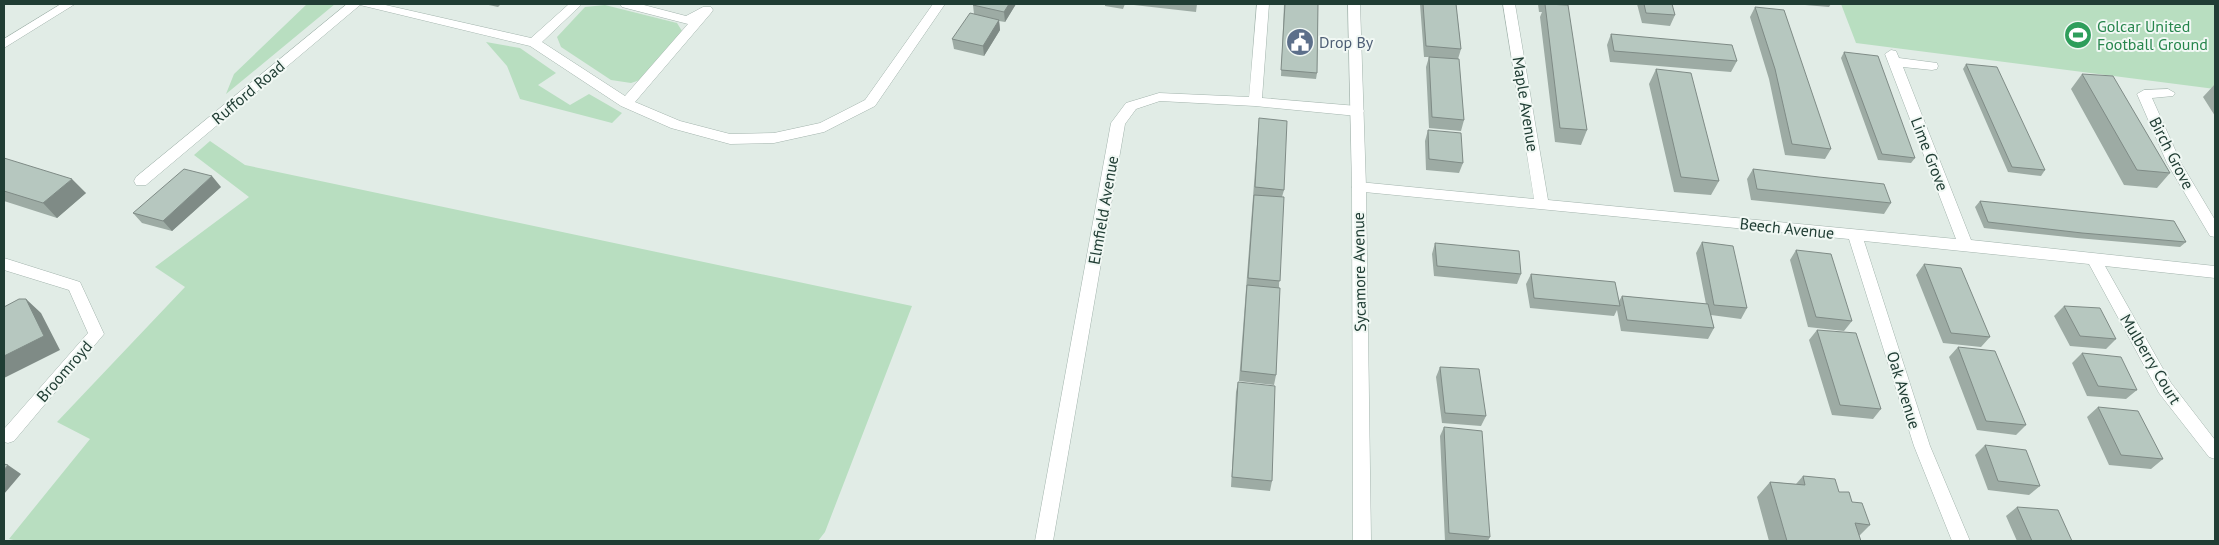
<svg xmlns="http://www.w3.org/2000/svg" width="2219" height="545" viewBox="0 0 2219 545" font-family="'PT Sans',sans-serif">
	<style>
		.green { fill: #b8dec0 }
		.lines { fill: none; stroke-linecap: round; stroke-linejoin: round }
		.minor-casing { stroke: #a3b4ad; stroke-width: 1 }
		.tertiary-casing { stroke: #a3b4ad; stroke-width: 1 }
		.minor { fill: #fff; fill-rule: evenodd }
		.tertiary { fill: #fff; fill-rule: evenodd }
		.wall { fill: #9daba4 }
		.shaded-wall { fill: #7f8b86 }
		.building { fill: #b6c7bf; stroke: #7f8b86 }
		.labels { text-anchor: middle; dominant-baseline: central; stroke-width: 4; stroke-linejoin: round; paint-order: stroke }
		.leisure-label { font-size: 16px; fill: #27864d; stroke: #f1f8f4; text-anchor: start }
		.service-label { font-size: 16px; fill: #4e5e75; stroke: #f1f8f4; text-anchor: start }
		.street-label { font-size: 16px; fill: #203d34; stroke: #f1f8f4 }
	</style>
	<rect width="100%" height="100%" fill="#e1ece6"/>
	<path class="green" d="M 307,4 L 335,4 L 226,94 L 234,74 Z
		M 1841,4 L 2215,4 L 2215,89 L 1856,43 Z
		M 605,5 L 677,23 L 682,31 L 640,80 L 631,83 L 611,80 L 561,47 L 557,37 L 585,7 Z
		M 486,42 L 520,48 L 556,73 L 538,85 L 570,105 L 589,94 L 622,113 L 612,123 L 520,99 L 507,66 Z
		M 210,141 L 245,165 L 912,306 L 825,532 L 818,541 L 18,541 L 9,539 L 90,439 L 57,422 L 185,287 L 155,267 L 249,197 L 194,155 Z"/>
	<g class="lines">
		<g class="minor-casing">
			<path id="minor" d="M 61,4 L 75,4 L 4,48 L 4,39 Z
				M 347,4 L 381,4 L 531,38 L 569,4 L 582,4 L 542,42 L 625,96 L 688,24 L 622,7 L 620,4 L 640,4 L 686,16 L 703,7 L 711,7 L 713,10 L 711,13 L 635,102 L 680,121 L 730,134 L 774,133 L 820,123 L 865,100 L 933,4 L 945,4 L 875,106 L 824,132 L 774,143 L 730,144 L 671,128 L 621,106 L 530,46 L 360,5 L 146,185 L 136,185 L 134,181 L 136,177 Z
				M 1257,4 L 1269,4 L 1262,98 L 1357,106 L 1362,108 L 1364,111 L 1362,114 L 1357,116 L 1255,106 L 1160,101 L 1136,109 L 1125,124 L 1053,541 L 1035,541 L 1111,123 L 1126,103 L 1159,93 L 1249,97 Z
				M 1503,4 L 1515,4 L 1548,200 L 1956,239 L 1885,54 L 1891,50 L 1896,51 L 1899,58 L 1937,63 L 1938,66 L 1937,69 L 1932,70 L 1903,67 L 1971,240 L 2215,266 L 2215,278 L 2105,266 L 2171,383 L 2215,440 L 2215,459 L 2209,457 L 2159,393 L 2089,264 L 1864,241 L 1930,446 L 1970,541 L 1952,541 L 1914,446 L 1849,239 L 1354,191 L 1352,187 L 1354,183 L 1359,182 L 1534,199 Z
				M 2168,89 L 2175,93 L 2173,96 L 2152,98 L 2181,163 L 2215,220 L 2215,237 L 2210,236 L 2167,163 L 2137,94 L 2144,90 Z
				M 4,258 L 80,282 L 104,334 L 14,441 L 8,443 L 4,442 L 4,429 L 88,333 L 69,290 L 4,270 Z"/>
		</g>
		<g class="tertiary-casing">
			<path id="tertiary" d="M 1348,4 L 1360,4 L 1366,187 L 1371,541 L 1353,541 L 1352,187 Z"/>
		</g>
		<use href="#minor" class="minor"/>
		<use href="#tertiary" class="tertiary"/>
	</g>
	<path class="wall" d="M 484,4 L 501,4 L 498,7 Z
		M 1016,4 L 1005,22 L 999,21 L 1000,30 L 984,56 L 954,49 L 952,39 L 974,14 L 973,5 Z
		M 1105,4 L 1197,4 L 1196,12 L 1125,4 L 1123,9 L 1105,6 Z
		M 1284,4 L 1318,4 L 1317,73 L 1316,79 L 1281,76 Z
		M 1420,4 L 1456,4 L 1461,49 L 1458,59 L 1464,120 L 1461,131 L 1429,128 L 1426,67 L 1429,57 L 1424,57 Z
		M 1538,4 L 1564,4 L 1587,130 L 1581,145 L 1555,142 L 1540,17 L 1542,12 L 1539,12 Z
		M 1637,4 L 1672,4 L 1675,15 L 1670,26 L 1642,23 Z
		M 1793,4 L 1831,4 L 1829,7 Z
		M 1755,7 L 1831,149 L 1825,159 L 1785,155 L 1769,79 L 1750,17 Z
		M 1611,34 L 1737,61 L 1731,72 L 1610,62 L 1607,45 Z
		M 1844,52 L 1915,158 L 1911,163 L 1878,160 L 1841,58 Z
		M 1966,64 L 2045,170 L 2041,176 L 2008,172 L 1963,69 Z
		M 1656,69 L 1719,181 L 1711,195 L 1674,192 L 1649,84 Z
		M 2082,74 L 2170,173 L 2157,188 L 2124,185 L 2071,89 Z
		M 2215,84 L 2215,116 L 2203,97 Z
		M 1259,118 L 1284,190 L 1282,197 L 1276,375 L 1274,385 L 1239,381 Z
		M 1428,130 L 1463,163 L 1459,173 L 1426,170 L 1425,141 Z
		M 4,158 L 86,193 L 57,218 L 4,201 Z
		M 1753,169 L 1891,203 L 1884,214 L 1751,200 L 1747,179 Z
		M 221,187 L 172,231 L 142,223 L 133,213 Z
		M 1980,201 L 2186,242 L 2180,247 L 2077,238 L 1984,228 L 1975,207 Z
		M 1702,242 L 1747,308 L 1741,319 L 1711,315 L 1714,328 L 1708,339 L 1621,331 L 1617,310 L 1614,316 L 1530,308 L 1526,284 L 1531,274 L 1619,301 L 1622,296 L 1706,304 L 1696,253 Z
		M 1435,243 L 1521,274 L 1517,284 L 1434,276 L 1432,254 Z
		M 1796,250 L 1852,321 L 1844,331 L 1808,327 L 1790,260 Z
		M 1924,264 L 1990,337 L 1981,347 L 1943,343 L 1916,275 Z
		M 2064,306 L 2116,339 L 2106,349 L 2070,346 L 2054,316 Z
		M 1817,330 L 1881,409 L 1873,419 L 1832,415 L 1809,340 Z
		M 1958,347 L 2026,425 L 2016,435 L 1977,430 L 1949,357 Z
		M 2082,353 L 2137,390 L 2126,399 L 2087,396 L 2072,363 Z
		M 1440,367 L 1486,416 L 1481,426 L 1442,423 L 1436,377 Z
		M 1238,382 L 1272,481 L 1270,491 L 1231,487 L 1236,392 Z
		M 2098,407 L 2163,459 L 2151,469 L 2109,465 L 2087,417 Z
		M 1444,427 L 1490,537 L 1488,541 L 1445,541 L 1440,436 Z
		M 1985,445 L 2040,486 L 2029,495 L 1988,490 L 1975,455 Z
		M 1803,476 L 1839,492 L 1852,502 L 1870,525 L 1859,536 L 1861,541 L 1769,541 L 1757,497 L 1770,482 L 1796,484 Z
		M 2017,507 L 2072,541 L 2017,541 L 2006,516 Z"/>
	<path class="shaded-wall" d="M 1009,4 L 1016,4 L 1005,22 L 1004,12 Z
		M 999,20 L 1000,30 L 984,56 L 983,46 Z
		M 212,176 L 221,187 L 172,231 L 163,221 Z
		M 72,179 L 86,193 L 57,218 L 43,203 Z
		M 26,299 L 41,313 L 60,350 L 4,378 L 4,356 Z
		M 8,465 L 21,474 L 4,494 L 4,470 Z"/>
	<path class="building" d="M 974,4 L 1009,4 L 1004,12 L 973,5 Z
		M 1285,4 L 1318,4 L 1317,73 L 1281,70 Z
		M 1423,4 L 1456,4 L 1461,49 L 1426,46 Z
		M 1545,4 L 1568,5 L 1587,130 L 1560,128 Z
		M 1644,4 L 1672,4 L 1675,15 L 1646,13 Z
		M 1755,7 L 1784,10 L 1831,149 L 1792,144 L 1775,69 Z
		M 970,13 L 999,20 L 983,46 L 952,39 Z
		M 1611,34 L 1732,45 L 1737,61 L 1614,51 Z
		M 1844,52 L 1878,56 L 1915,158 L 1882,154 Z
		M 1429,57 L 1459,59 L 1464,120 L 1432,117 Z
		M 1966,64 L 1997,67 L 2045,170 L 2012,167 Z
		M 1656,69 L 1691,73 L 1719,181 L 1681,177 Z
		M 2082,74 L 2113,76 L 2170,173 L 2137,170 Z
		M 1259,118 L 1287,121 L 1284,190 L 1255,187 Z
		M 1428,130 L 1461,133 L 1463,163 L 1429,159 Z
		M 4,158 L 72,179 L 43,203 L 4,191 Z
		M 184,169 L 212,176 L 163,221 L 133,213 Z
		M 1753,169 L 1819,177 L 1884,184 L 1891,203 L 1757,189 Z
		M 1254,195 L 1284,197 L 1280,281 L 1248,278 Z
		M 1980,201 L 2174,221 L 2186,242 L 2082,233 L 1988,222 Z
		M 1702,242 L 1733,246 L 1747,308 L 1714,305 Z
		M 1435,243 L 1519,251 L 1521,274 L 1437,266 Z
		M 1796,250 L 1831,254 L 1852,321 L 1816,317 Z
		M 1924,264 L 1961,268 L 1990,337 L 1951,333 Z
		M 1531,274 L 1615,282 L 1620,306 L 1534,298 Z
		M 1247,285 L 1280,288 L 1276,375 L 1241,371 Z
		M 1622,296 L 1708,304 L 1714,328 L 1627,320 Z
		M 19,299 L 26,299 L 44,336 L 4,356 L 4,307 Z
		M 2064,306 L 2100,308 L 2116,339 L 2080,336 Z
		M 1817,330 L 1856,333 L 1881,409 L 1840,405 Z
		M 1958,347 L 1995,351 L 2026,425 L 1986,421 Z
		M 2082,353 L 2121,357 L 2137,390 L 2098,386 Z
		M 1440,367 L 1479,369 L 1486,416 L 1445,413 Z
		M 1238,382 L 1275,386 L 1272,481 L 1232,477 Z
		M 2098,407 L 2138,411 L 2163,459 L 2121,455 Z
		M 1444,427 L 1482,431 L 1490,537 L 1449,533 Z
		M 1985,445 L 2026,450 L 2040,486 L 1998,481 Z
		M 4,464 L 8,465 L 4,470 Z
		M 1803,476 L 1835,479 L 1839,492 L 1849,492 L 1852,502 L 1862,503 L 1870,525 L 1855,523 L 1861,541 L 1787,541 L 1770,482 L 1805,485 Z
		M 2017,507 L 2058,510 L 2072,541 L 2032,541 Z"/>
	<defs>
		<g id="stadium-disc" transform="scale(1.4375)"><circle r="9.5" fill="#2e9e5b" stroke="#f1f8f4"/><path d="M0-5a6.5 5 0 1 0 0 10a6.5 5 0 1 0 0-10ZM-3.5-1.8h7v3.6h-7Z" fill="#fff"/></g>
		<g id="civic-disc" transform="scale(1.4375)"><circle r="9.5" fill="#5c6f8a" stroke="#f1f8f4"/><path d="M-.6-6.5H3V-4.5H.6V-3L4-1V1h2V6H-6V1h2V-1L-.6-3ZM-1.2 2.5V6h2.4V2.5Z" fill="#fff"/></g>
	</defs>
	<g fill-rule="evenodd">
		<use href="#stadium-disc" x="2078" y="35"/>
		<use href="#civic-disc" x="1300" y="42"/>
	</g>
	<g class="labels">
		<g class="leisure-label">
			<text x="2097" y="26">Golcar United<tspan x="2097" dy="18">Football Ground</tspan></text>
		</g>
		<g class="service-label">
			<text x="1319" y="42">Drop By</text>
		</g>
		<g class="street-label">
			<text transform="translate(248 92) rotate(-40)">Rufford Road</text>
			<text transform="translate(1526 104) rotate(81)">Maple Avenue</text>
			<text transform="translate(2172 153) rotate(63)">Birch Grove</text>
			<text transform="translate(1930 154) rotate(69)">Lime Grove</text>
			<text transform="translate(1103 210) rotate(-80)">Elmfield Avenue</text>
			<text transform="translate(1787 228) rotate(6)">Beech Avenue</text>
			<text transform="translate(1359 272) rotate(-91)">Sycamore Avenue</text>
			<text transform="translate(2151 359) rotate(59)">Mulberry Court</text>
			<text transform="translate(64 371) rotate(-49)">Broomroyd</text>
			<text transform="translate(1904 390) rotate(73)">Oak Avenue</text>
		</g>
	</g>
	<rect width="2219" height="545" fill="none" stroke="#203d34" stroke-width="10"/>
</svg>
